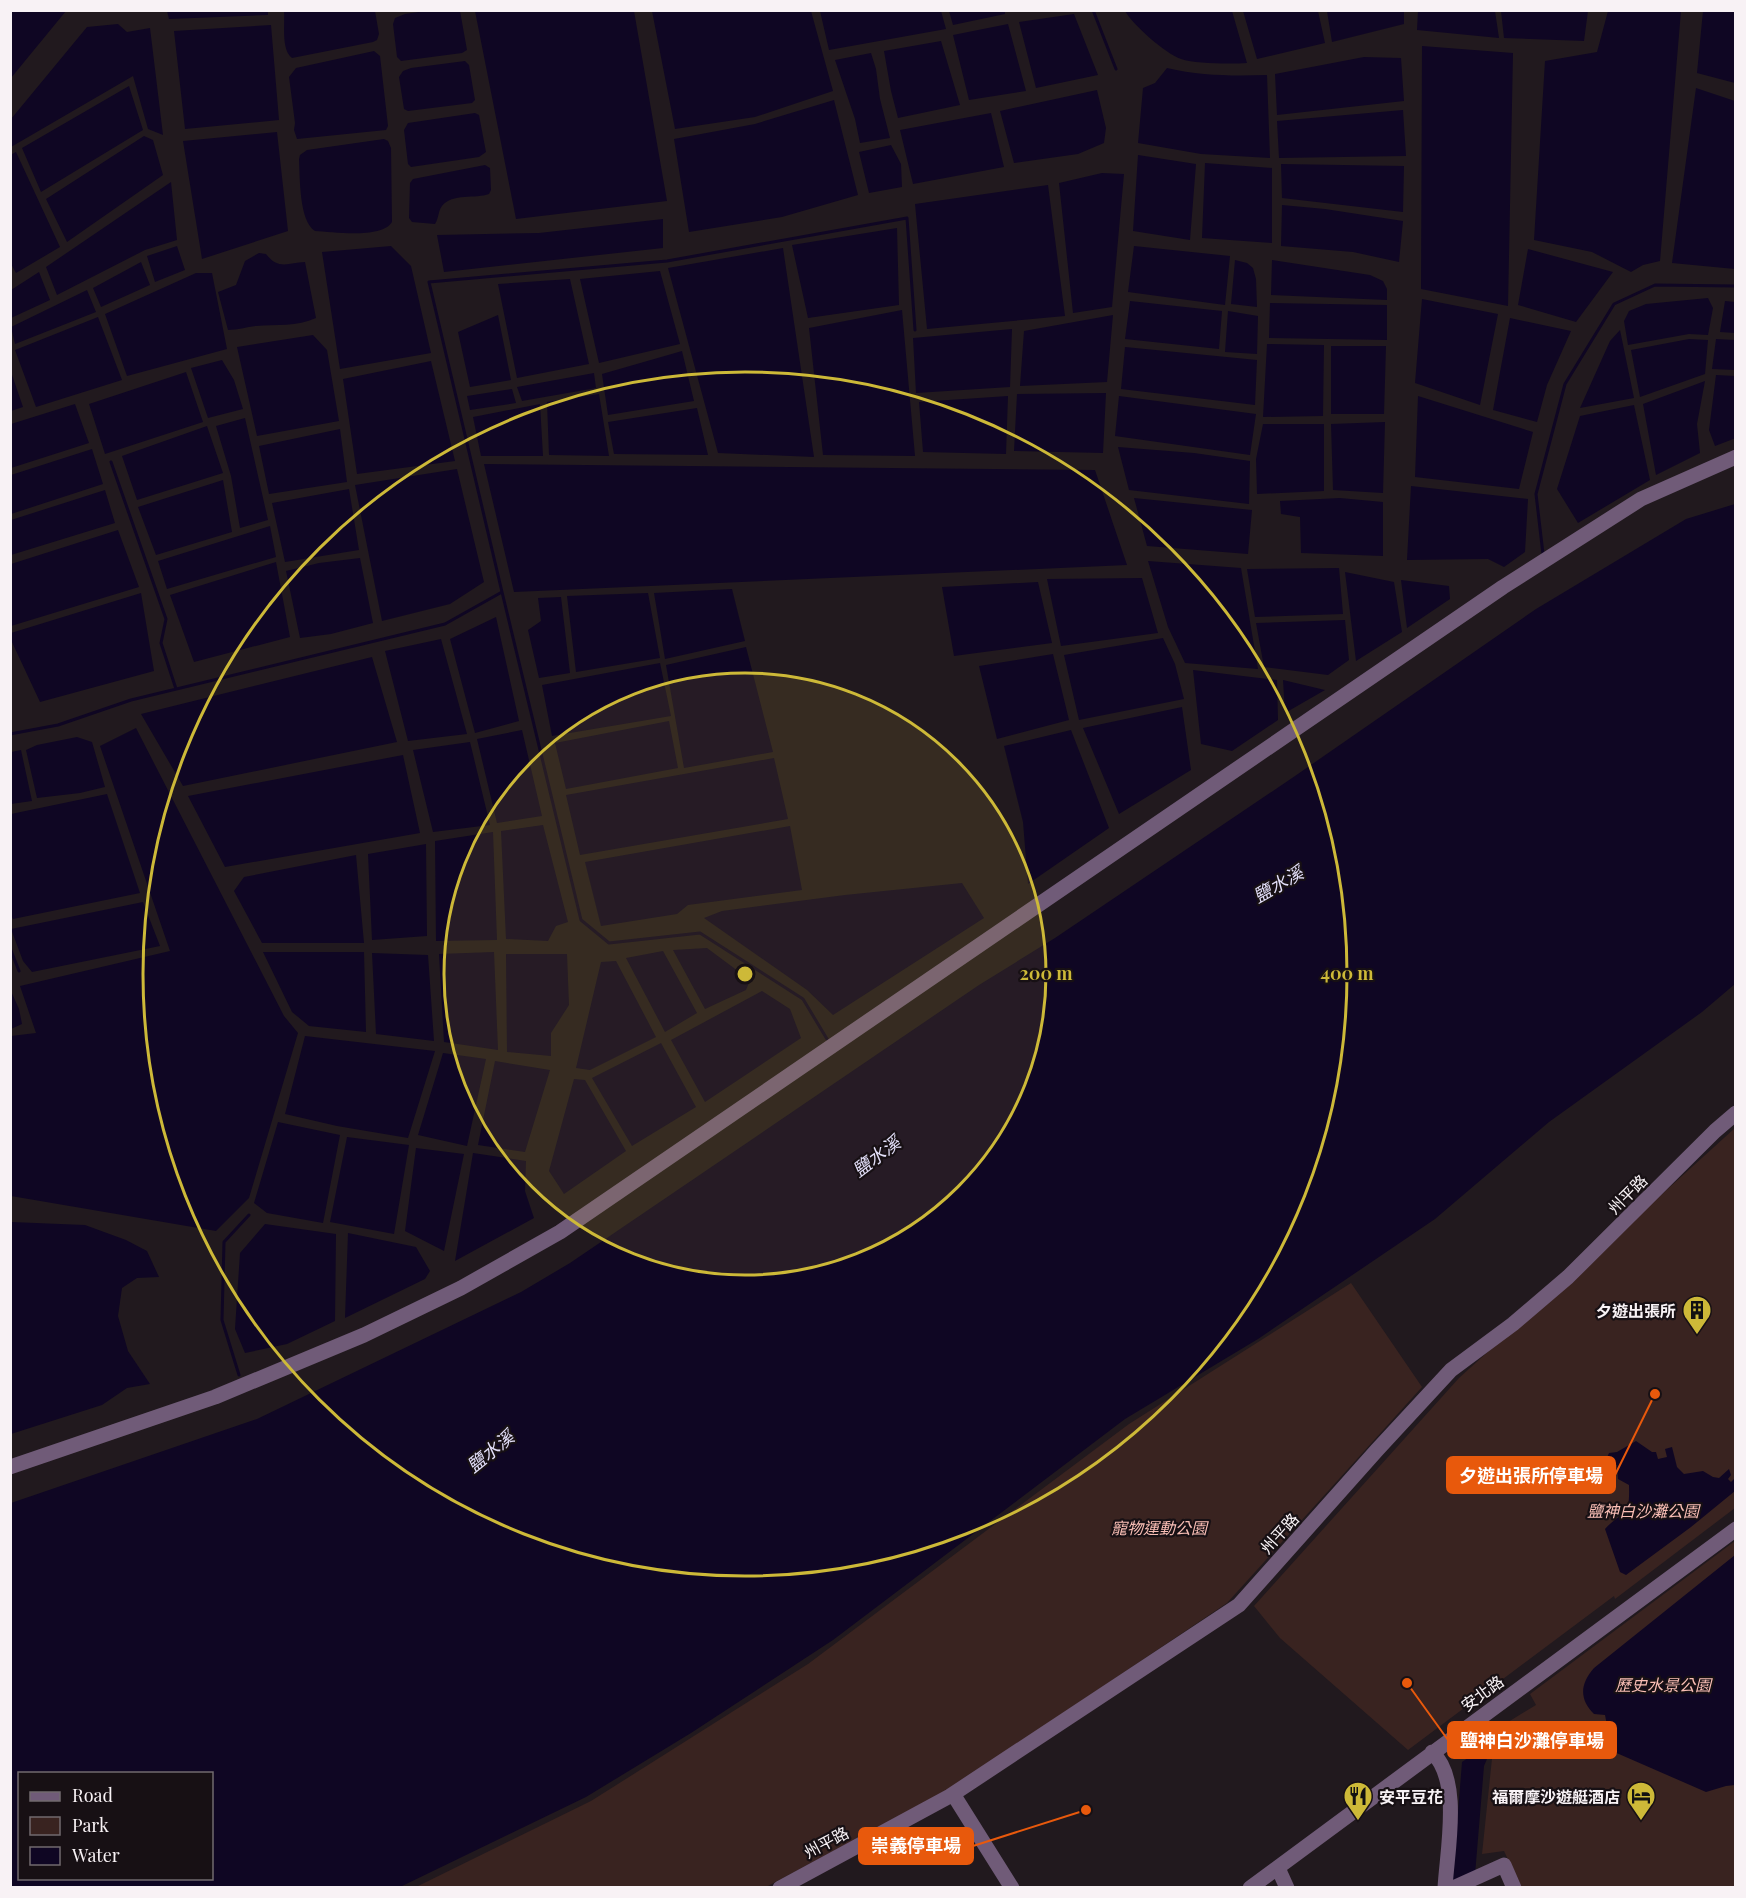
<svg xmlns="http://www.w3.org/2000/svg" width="1746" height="1898" viewBox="0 0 1746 1898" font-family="'Playfair Display','Noto Sans TC',serif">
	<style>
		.green { fill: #392320 }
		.water { fill: #0f0623; fill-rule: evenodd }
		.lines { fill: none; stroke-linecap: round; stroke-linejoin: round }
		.stream { stroke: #0f0623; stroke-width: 3 }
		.minor { stroke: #705b78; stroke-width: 15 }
		.ring { fill: none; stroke: #cdb938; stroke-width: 3 }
		.labels { text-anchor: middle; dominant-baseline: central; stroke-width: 4.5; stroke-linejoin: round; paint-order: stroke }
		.street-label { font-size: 16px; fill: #f8f2f5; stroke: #171014 }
		.poi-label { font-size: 16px; font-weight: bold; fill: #f8f2f5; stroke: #171014; text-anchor: end }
		.park-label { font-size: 16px; font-style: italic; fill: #f9beb5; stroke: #171014 }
		.water-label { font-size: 18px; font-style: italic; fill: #e4e0fa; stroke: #171014 }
		.centre { fill: #cdb938; stroke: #171014; stroke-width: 3 }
		.ring-label { font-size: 18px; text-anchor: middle; font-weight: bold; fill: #cdb938; stroke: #171014; stroke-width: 4.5; stroke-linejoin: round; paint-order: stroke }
		.leader { fill: none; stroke: #e8590c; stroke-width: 2 }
		.callout-dot { fill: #e8590c; stroke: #171014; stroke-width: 2 }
		.callout { fill: #e8590c; stroke: #e8590c; stroke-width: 2 }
		.callout-label { font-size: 18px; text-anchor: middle; font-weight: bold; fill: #fff }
	</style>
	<rect width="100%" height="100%" fill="#21191e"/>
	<path class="green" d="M 1735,1128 L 1735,1508 L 1615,1599 L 1614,1596 L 1408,1750 L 1280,1638 L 1254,1606 L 1459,1378 Z
		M 1351,1283 L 1422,1387 L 1227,1603 L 950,1789 L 766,1887 L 414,1888 L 591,1801 L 808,1664 L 1129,1424 Z
		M 1735,1541 L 1735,1887 L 1521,1887 L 1504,1851 L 1482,1854 L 1495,1730 L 1536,1705 L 1530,1694 Z"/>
	<path class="water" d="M 11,10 L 66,11 L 11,78 L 10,11 Z
		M 432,10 L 460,11 L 467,50 L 462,53 L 401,61 L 397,57 L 393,24 L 395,18 L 405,14 Z
		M 268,11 L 268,15 L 169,19 L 167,11 Z
		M 284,11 L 375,11 L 379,34 L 377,40 L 373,42 L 292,58 C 281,50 285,25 284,11 Z
		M 475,11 L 634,11 L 667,201 L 516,219 Z
		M 652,11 L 811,11 L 833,91 L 755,117 L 675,129 Z
		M 820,11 L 941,11 L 946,29 L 829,50 Z
		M 949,11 L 1005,11 L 1005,14 L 953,25 Z
		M 1125,11 L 1232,11 L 1247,63 C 1231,64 1196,64 1181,59 C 1166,54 1133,25 1125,11 Z
		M 1243,11 L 1318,11 L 1325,43 L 1257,59 Z
		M 1327,11 L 1404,11 L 1404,24 L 1332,42 Z
		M 1418,11 L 1495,11 L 1499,38 L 1417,30 Z
		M 1501,11 L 1588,11 L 1584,41 L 1504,38 Z
		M 1608,11 L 1681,11 L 1660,261 L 1643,265 L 1631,272 L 1592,252 L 1534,240 L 1545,61 L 1597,52 Z
		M 1703,11 L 1735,11 L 1735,83 L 1697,73 Z
		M 1074,14 L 1098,75 L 1036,88 L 1019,22 Z
		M 118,24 L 127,32 L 150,28 L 163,135 L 148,129 L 133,76 L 11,147 L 11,119 L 87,27 Z
		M 1008,24 L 1026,91 L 969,100 L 953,35 Z
		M 271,25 L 279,120 L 185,129 L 174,31 Z
		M 941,41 L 960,105 L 898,118 L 891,91 L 884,51 Z
		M 1422,46 L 1513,53 L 1508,306 L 1421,289 Z
		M 374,51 L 380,56 L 388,126 L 386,130 L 297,139 L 294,130 L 295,123 L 289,77 L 296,68 Z
		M 871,53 L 876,69 L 880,99 L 890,138 L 860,143 L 855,119 L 835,60 Z
		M 1364,57 L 1401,58 L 1404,101 L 1277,115 L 1275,74 Z
		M 465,61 L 469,65 L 475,100 L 472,103 L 408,111 L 404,109 L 399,77 L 403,71 L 411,68 Z
		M 1167,68 C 1201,76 1233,76 1267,75 L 1270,158 L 1201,154 L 1138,143 L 1143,88 L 1155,83 Z
		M 129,86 L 143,130 L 41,192 L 22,148 Z
		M 1696,88 L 1735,101 L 1735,269 L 1672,263 Z
		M 1097,90 L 1106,128 L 1104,143 L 1078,154 L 1014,163 L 1000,111 Z
		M 834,100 L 858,195 L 782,217 L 689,232 L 674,139 L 755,124 Z
		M 1403,110 L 1406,156 L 1279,158 L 1277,121 Z
		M 475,113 L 479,115 L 486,152 L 479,157 L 411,167 L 408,164 L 404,130 L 408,123 Z
		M 991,113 L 1004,167 L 913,184 L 900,130 Z
		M 277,132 L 288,231 L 202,259 L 183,141 Z
		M 144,136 L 153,140 L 163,175 L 67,242 L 46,199 Z
		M 384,139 L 388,141 L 391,148 L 392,222 C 382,239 334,232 315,231 C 299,221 300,178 299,159 L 300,155 L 307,150 Z
		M 891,145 L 901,164 L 902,187 L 869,193 L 859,152 Z
		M 16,152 L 60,247 L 16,273 L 10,262 L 10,155 Z
		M 1138,155 L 1196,164 L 1190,240 L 1133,231 Z
		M 1205,163 L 1272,168 L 1272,243 L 1202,238 Z
		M 1281,164 L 1404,166 L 1403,212 L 1282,198 Z
		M 485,165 L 490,168 L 491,190 L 489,194 C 476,199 452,193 442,206 C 438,211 439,218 435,224 L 412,222 L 409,218 L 410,183 L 413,179 Z
		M 1102,173 L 1124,174 L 1112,307 L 1073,313 L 1059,183 Z
		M 171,182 L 177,240 L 145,250 L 57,295 L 46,267 Z
		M 1048,185 L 1065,316 L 927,329 L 915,204 Z
		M 1282,205 L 1325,209 L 1403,221 L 1399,262 L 1353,252 L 1281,246 Z
		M 663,219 L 663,248 L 444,272 L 437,235 L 539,233 Z
		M 897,228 L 899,305 L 808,318 L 792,245 Z
		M 177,246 L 185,270 L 155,282 L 147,256 Z
		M 391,246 L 411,266 L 431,353 L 340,369 L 322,252 Z
		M 1134,246 L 1230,256 L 1225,305 L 1128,292 Z
		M 783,248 L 814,457 L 718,453 L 668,268 Z
		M 1528,249 L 1613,272 L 1576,322 L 1518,305 Z
		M 259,253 L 266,254 C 278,270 288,263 305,262 L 316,318 C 297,327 276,324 256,326 C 246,327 238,330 228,330 L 218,292 L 236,285 L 245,261 Z
		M 1235,260 L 1247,263 L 1253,268 L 1256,279 L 1257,307 L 1231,304 Z
		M 1272,260 L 1370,275 L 1383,281 L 1387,289 L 1387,300 L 1271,295 Z
		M 141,262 L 150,285 L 101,307 L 93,288 Z
		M 660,271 L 680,344 L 599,363 L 580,279 Z
		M 39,272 L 50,300 L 11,318 L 11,290 Z
		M 196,273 L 212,273 L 227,349 L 127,376 L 105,314 Z
		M 570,279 L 589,364 L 517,378 L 498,284 Z
		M 87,290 L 96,312 L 15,344 L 11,327 Z
		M 1708,298 L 1713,308 L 1708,335 L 1689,334 L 1628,345 L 1624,321 L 1629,311 L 1646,304 Z
		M 1422,299 L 1498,314 L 1480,405 L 1415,383 Z
		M 1130,301 L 1222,311 L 1219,349 L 1125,339 Z
		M 1725,301 L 1735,302 L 1735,333 L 1720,332 Z
		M 1270,303 L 1387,305 L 1387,340 L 1269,338 Z
		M 902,310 L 915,456 L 823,455 L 809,328 Z
		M 1228,311 L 1258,316 L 1257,354 L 1225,352 Z
		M 498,315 L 511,380 L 470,387 L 458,332 Z
		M 1113,315 L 1107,382 L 1020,386 L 1024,331 Z
		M 98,317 L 122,380 L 36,407 L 15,350 Z
		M 1510,318 L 1571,331 L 1547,385 L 1537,422 L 1493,410 Z
		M 1012,329 L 1010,387 L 916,393 L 913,338 Z
		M 1620,330 L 1634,398 L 1580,408 L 1610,341 Z
		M 313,335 L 327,350 L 339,421 L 257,436 L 237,347 Z
		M 1689,339 L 1708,340 L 1705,374 L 1640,397 L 1631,350 Z
		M 1716,339 L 1735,340 L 1735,370 L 1712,369 Z
		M 1267,344 L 1324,345 L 1323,416 L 1263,417 Z
		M 1331,346 L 1386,346 L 1384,414 L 1331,414 Z
		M 1125,347 L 1257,360 L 1255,405 L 1121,389 Z
		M 682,351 L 694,401 L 608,415 L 602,374 Z
		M 222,360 L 234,380 L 243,409 L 208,418 L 191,368 Z
		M 431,361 L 455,461 L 357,474 L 343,379 Z
		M 10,369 L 23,407 L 11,411 L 10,411 Z
		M 186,372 L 203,422 L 105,454 L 89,404 Z
		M 594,373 L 596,388 L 522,401 L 517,387 Z
		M 1716,375 L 1735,376 L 1736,438 L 1715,446 L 1709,430 Z
		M 1705,381 L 1697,424 L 1700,453 L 1656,475 L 1643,404 Z
		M 512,389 L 516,403 L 470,410 L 467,396 Z
		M 1106,393 L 1103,453 L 1014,451 L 1017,394 Z
		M 599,394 L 609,456 L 549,455 L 547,402 Z
		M 1008,396 L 1006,454 L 923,452 L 919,402 Z
		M 1119,396 L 1256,414 L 1250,455 L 1115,436 Z
		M 1418,396 L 1533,432 L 1519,489 L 1415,477 Z
		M 75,404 L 89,443 L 11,468 L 11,424 Z
		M 540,404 L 543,456 L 481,456 L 473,417 Z
		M 1634,405 L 1650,480 L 1578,523 L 1557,489 L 1580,416 Z
		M 697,408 L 708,455 L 614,454 L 608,422 Z
		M 245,418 L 268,520 L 240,528 L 231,476 L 216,426 Z
		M 1385,422 L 1383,493 L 1333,490 L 1331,424 Z
		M 1263,424 L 1324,424 L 1324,491 L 1257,494 L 1256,459 Z
		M 207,426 L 223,473 L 137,500 L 122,456 Z
		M 340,429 L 347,482 L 269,494 L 259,446 Z
		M 1118,447 L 1194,453 L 1250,461 L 1249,504 L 1129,490 Z
		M 92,449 L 103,484 L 11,514 L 11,475 Z
		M 484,464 L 1095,470 L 1127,565 L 514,592 Z
		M 457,469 L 484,582 L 450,604 L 382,621 L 355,485 Z
		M 223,480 L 232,532 L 156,555 L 138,507 Z
		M 1411,486 L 1528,499 L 1525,552 L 1504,567 L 1488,559 L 1407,560 Z
		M 349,489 L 359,550 L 285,562 L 272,503 Z
		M 105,490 L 115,523 L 11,555 L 11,520 Z
		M 1134,498 L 1252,510 L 1248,554 L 1147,546 Z
		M 1340,498 L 1383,502 L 1383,556 L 1301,553 L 1300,517 L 1281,514 L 1280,501 Z
		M 1735,504 L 1735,984 L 1702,1012 L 1549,1122 L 1435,1219 L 1258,1339 L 1125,1419 L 833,1640 L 691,1733 L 586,1797 L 400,1887 L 11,1887 L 11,1503 L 257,1419 L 521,1292 L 570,1263 L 979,985 L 1055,938 L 1295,776 L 1536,609 L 1686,519 ZM 20,1774 L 212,1774 L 212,1878 L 20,1878 Z
		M 270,526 L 276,557 L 167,589 L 158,561 Z
		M 118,530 L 139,587 L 11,626 L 11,564 Z
		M 360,558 L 373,623 L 331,634 L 300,638 L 286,571 L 319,563 Z
		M 1148,561 L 1241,568 L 1258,669 L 1185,663 L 1168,627 Z
		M 276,562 L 290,637 L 194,662 L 170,595 Z
		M 1339,568 L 1343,614 L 1255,617 L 1247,569 Z
		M 1345,572 L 1394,582 L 1402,632 L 1356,661 Z
		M 1142,578 L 1158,633 L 1061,646 L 1047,579 Z
		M 1401,580 L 1449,586 L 1450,599 L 1407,628 Z
		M 1038,582 L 1052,643 L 954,656 L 942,587 Z
		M 732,589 L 745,641 L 665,659 L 654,593 Z
		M 141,593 L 154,671 L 40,702 L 11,640 L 11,633 Z
		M 648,593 L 660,658 L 576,672 L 567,596 Z
		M 561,597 L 570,673 L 539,678 L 528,630 L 541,621 L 538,598 Z
		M 496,617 L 519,721 L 475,733 L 450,639 Z
		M 1345,620 L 1349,660 L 1328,675 L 1264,667 L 1256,623 Z
		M 1163,638 L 1175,664 L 1184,699 L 1079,720 L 1064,655 Z
		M 441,639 L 467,734 L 408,741 L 385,651 Z
		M 746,647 L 773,752 L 684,768 L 666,665 Z
		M 1053,654 L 1069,720 L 997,739 L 979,666 Z
		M 372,657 L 397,742 L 183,786 L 141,714 Z
		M 660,663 L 671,716 L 552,736 L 542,685 Z
		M 1193,670 L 1277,680 L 1278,720 L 1232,751 L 1201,744 Z
		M 1283,680 L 1325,690 L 1285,713 Z
		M 1182,707 L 1191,770 L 1119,814 L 1083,728 Z
		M 669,721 L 678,768 L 566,789 L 555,743 Z
		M 136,728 L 284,1016 L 298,1033 L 249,1198 L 216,1231 L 11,1196 L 11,1036 L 36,1033 L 20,986 L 170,951 L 100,746 Z
		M 522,730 L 542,816 L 497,823 L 477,739 Z
		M 1071,730 L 1109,828 L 1028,884 L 1023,822 L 1004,746 Z
		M 77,737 L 92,742 L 105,787 L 80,793 L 37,798 L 26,750 L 37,745 Z
		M 470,742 L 490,825 L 433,832 L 413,750 Z
		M 21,750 L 32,801 L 11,804 L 11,752 Z
		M 403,755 L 420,833 L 225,867 L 188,796 Z
		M 774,758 L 788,819 L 580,855 L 566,795 Z
		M 107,794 L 140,893 L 13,919 L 10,913 L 11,814 Z
		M 543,825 L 568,922 L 556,926 L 548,941 L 506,939 L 501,831 Z
		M 790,826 L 802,890 L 688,905 L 677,914 L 601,926 L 585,862 Z
		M 493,832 L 497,940 L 436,941 L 435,841 Z
		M 426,844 L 427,936 L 372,940 L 368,854 Z
		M 356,855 L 364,943 L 262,943 L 234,891 L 244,877 Z
		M 962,883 L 984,918 L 833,1015 L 807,990 L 704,918 L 722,911 L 845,895 Z
		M 143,902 L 160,946 L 32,972 L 23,961 L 11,929 Z
		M 707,948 L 750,980 L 746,990 L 705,1009 L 673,950 Z
		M 663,951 L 697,1013 L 665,1032 L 626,958 Z
		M 263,952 L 364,952 L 366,1032 L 309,1026 L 292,1012 Z
		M 494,952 L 498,1050 L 444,1042 L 439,954 Z
		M 372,953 L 428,955 L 434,1041 L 376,1034 Z
		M 506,954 L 567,954 L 569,1005 L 551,1033 L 551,1056 L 507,1052 Z
		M 616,961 L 656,1037 L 590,1070 L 576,1068 L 601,962 Z
		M 10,989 L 19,1009 L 22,1024 L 11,1029 Z
		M 762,991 L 790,1009 L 801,1038 L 705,1102 L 671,1040 Z
		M 305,1036 L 435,1051 L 408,1138 L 337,1126 L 285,1114 Z
		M 661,1043 L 696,1107 L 632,1146 L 592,1078 Z
		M 443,1053 L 486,1059 L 467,1146 L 418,1135 Z
		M 495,1061 L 550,1070 L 525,1152 L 478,1145 Z
		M 574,1079 L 585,1080 L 626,1151 L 564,1194 L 549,1171 Z
		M 278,1122 L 340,1135 L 323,1223 L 267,1213 L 254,1203 Z
		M 347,1137 L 409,1145 L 394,1234 L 330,1222 Z
		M 416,1148 L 464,1154 L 444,1251 L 405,1231 Z
		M 473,1153 L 526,1161 L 525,1191 L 534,1218 L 455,1261 Z
		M 11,1222 L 85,1225 L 126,1240 L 147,1251 L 159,1277 L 137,1278 L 122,1288 L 118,1316 L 128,1351 L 150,1384 L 127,1388 L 102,1405 L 11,1434 Z
		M 265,1224 L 336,1234 L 335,1321 L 287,1344 L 245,1353 L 235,1329 L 240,1253 Z
		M 348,1233 L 416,1247 L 430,1271 L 425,1279 L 345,1318 Z
		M 1636,1441 L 1652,1452 L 1656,1452 L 1658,1459 L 1667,1457 L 1665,1449 L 1672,1447 L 1677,1467 L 1684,1474 L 1703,1471 L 1713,1477 L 1719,1478 L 1729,1469 L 1731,1475 L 1728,1479 L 1731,1482 L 1735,1478 L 1735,1491 L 1691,1527 L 1626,1575 L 1620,1572 L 1605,1529 C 1624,1508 1630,1520 1629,1485 L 1618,1479 L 1617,1465 L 1606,1460 L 1609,1453 L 1617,1452 Z
		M 1735,1555 L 1735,1785 L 1726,1786 L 1706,1792 L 1612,1751 L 1605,1715 L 1594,1714 C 1579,1699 1580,1684 1594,1668 Z
		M 1495,1740 L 1484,1766 L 1474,1887 L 1452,1888 L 1462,1762 Z"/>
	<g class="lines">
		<path class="stream" d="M 1093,10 L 1116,69
			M 111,462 L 166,619 L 161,643 L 176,689
			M 1543,554 L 1536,494 L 1565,384 L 1614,304 L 1655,285 L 1736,286
			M 502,592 L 581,920 L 609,943 L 700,933 L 803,999 L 827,1039
			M 10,734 L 58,725 L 131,700 L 445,624 L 502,592 L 429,282 L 667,261 L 907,218 L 915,330
			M 10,948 L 19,971
			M 239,1375 L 222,1320 L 224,1242 L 249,1215"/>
		<path class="minor" d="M 10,1467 L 215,1397 L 364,1335 L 461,1288 L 560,1232 L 1503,587 L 1641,499 L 1736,457
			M 1432,1752 C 1462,1780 1447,1850 1445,1888
			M 953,1794 L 1012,1888
			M 1278,1868 L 1287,1888
			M 780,1888 L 950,1796 L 1239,1605 L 1377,1450 L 1451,1370 L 1513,1324 L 1568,1277 L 1715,1131 L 1736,1113
			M 1250,1888 L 1736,1529
			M 1453,1888 L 1504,1865 L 1514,1888"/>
	</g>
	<circle cx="745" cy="974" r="301" fill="#cdb938" fill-opacity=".12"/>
	<g class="ring">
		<circle cx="745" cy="974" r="301"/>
		<circle cx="745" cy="974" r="602"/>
	</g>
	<defs>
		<g id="building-pin" transform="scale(1.5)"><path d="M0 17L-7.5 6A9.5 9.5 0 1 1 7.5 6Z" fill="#cdb938" stroke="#171014"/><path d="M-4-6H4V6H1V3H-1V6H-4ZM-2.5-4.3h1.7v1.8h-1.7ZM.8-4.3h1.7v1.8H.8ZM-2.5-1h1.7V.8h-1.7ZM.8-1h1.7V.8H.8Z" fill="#111"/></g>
		<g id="restaurant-pin" transform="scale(1.5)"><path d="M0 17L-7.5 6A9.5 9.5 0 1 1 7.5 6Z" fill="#cdb938" stroke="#171014"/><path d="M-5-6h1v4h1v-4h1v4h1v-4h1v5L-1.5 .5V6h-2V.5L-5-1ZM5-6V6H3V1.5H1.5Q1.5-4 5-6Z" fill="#111"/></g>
		<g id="hotel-pin" transform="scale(1.5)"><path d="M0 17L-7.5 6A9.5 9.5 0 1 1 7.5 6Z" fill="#cdb938" stroke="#171014"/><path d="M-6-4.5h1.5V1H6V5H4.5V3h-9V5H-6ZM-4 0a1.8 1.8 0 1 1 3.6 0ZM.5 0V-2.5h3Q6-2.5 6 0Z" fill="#111"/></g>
	</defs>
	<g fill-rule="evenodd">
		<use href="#building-pin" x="1697" y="1310"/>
		<use href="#restaurant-pin" x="1358" y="1796"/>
		<use href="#hotel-pin" x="1641" y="1796"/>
	</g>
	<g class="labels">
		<g class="street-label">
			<text transform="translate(1627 1194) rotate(-45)">州平路</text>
			<text transform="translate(1279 1533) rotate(-48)">州平路</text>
			<text transform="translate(1482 1693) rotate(-36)">安北路</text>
			<text transform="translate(826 1842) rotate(-28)">州平路</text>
		</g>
		<g class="poi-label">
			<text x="1676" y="1310">夕遊出張所</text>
			<text x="1379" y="1796" text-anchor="start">安平豆花</text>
			<text x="1620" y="1796">福爾摩沙遊艇酒店</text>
		</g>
		<g class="park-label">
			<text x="1643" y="1510">鹽神白沙灘公園</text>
			<text x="1159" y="1527">寵物運動公園</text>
			<text x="1663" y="1684">歷史水景公園</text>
		</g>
		<g class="water-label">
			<text transform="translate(1278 884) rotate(-30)">鹽水溪</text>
			<text transform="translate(876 1156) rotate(-37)">鹽水溪</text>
			<text transform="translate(490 1451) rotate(-39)">鹽水溪</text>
		</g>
	</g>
	<circle cx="745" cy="974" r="9" class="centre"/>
	<g class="ring-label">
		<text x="1046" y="980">200 m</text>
		<text x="1347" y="980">400 m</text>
	</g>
	<path class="leader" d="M1655 1394L1615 1475M1407 1683L1448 1740M1086 1810L973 1846"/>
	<g class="callout-dot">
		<circle cx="1655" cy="1394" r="6"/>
		<circle cx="1407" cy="1683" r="6"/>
		<circle cx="1086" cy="1810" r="6"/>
	</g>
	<g class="callout">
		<rect x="1447" y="1457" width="168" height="36" rx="6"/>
		<rect x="1448" y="1722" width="168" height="36" rx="6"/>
		<rect x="859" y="1828" width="114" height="36" rx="6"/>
	</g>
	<g class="callout-label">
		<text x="1531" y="1482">夕遊出張所停車場</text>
		<text x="1532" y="1747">鹽神白沙灘停車場</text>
		<text x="916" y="1852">崇義停車場</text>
	</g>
	<rect width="1746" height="1898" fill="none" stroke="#f8f2f5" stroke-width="24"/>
	<rect x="18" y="1772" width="195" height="108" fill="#171014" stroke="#716a6e" stroke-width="1.5"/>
	<rect x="30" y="1792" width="30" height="9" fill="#705b78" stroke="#716a6e" stroke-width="1.5"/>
	<text x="72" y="1802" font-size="18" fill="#f8f2f5">Road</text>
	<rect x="30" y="1817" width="30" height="18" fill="#392320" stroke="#716a6e" stroke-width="1.5"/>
	<text x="72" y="1832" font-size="18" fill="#f8f2f5">Park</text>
	<rect x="30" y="1847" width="30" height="18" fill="#0f0623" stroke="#716a6e" stroke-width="1.5"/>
	<text x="72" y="1862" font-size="18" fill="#f8f2f5">Water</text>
</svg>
